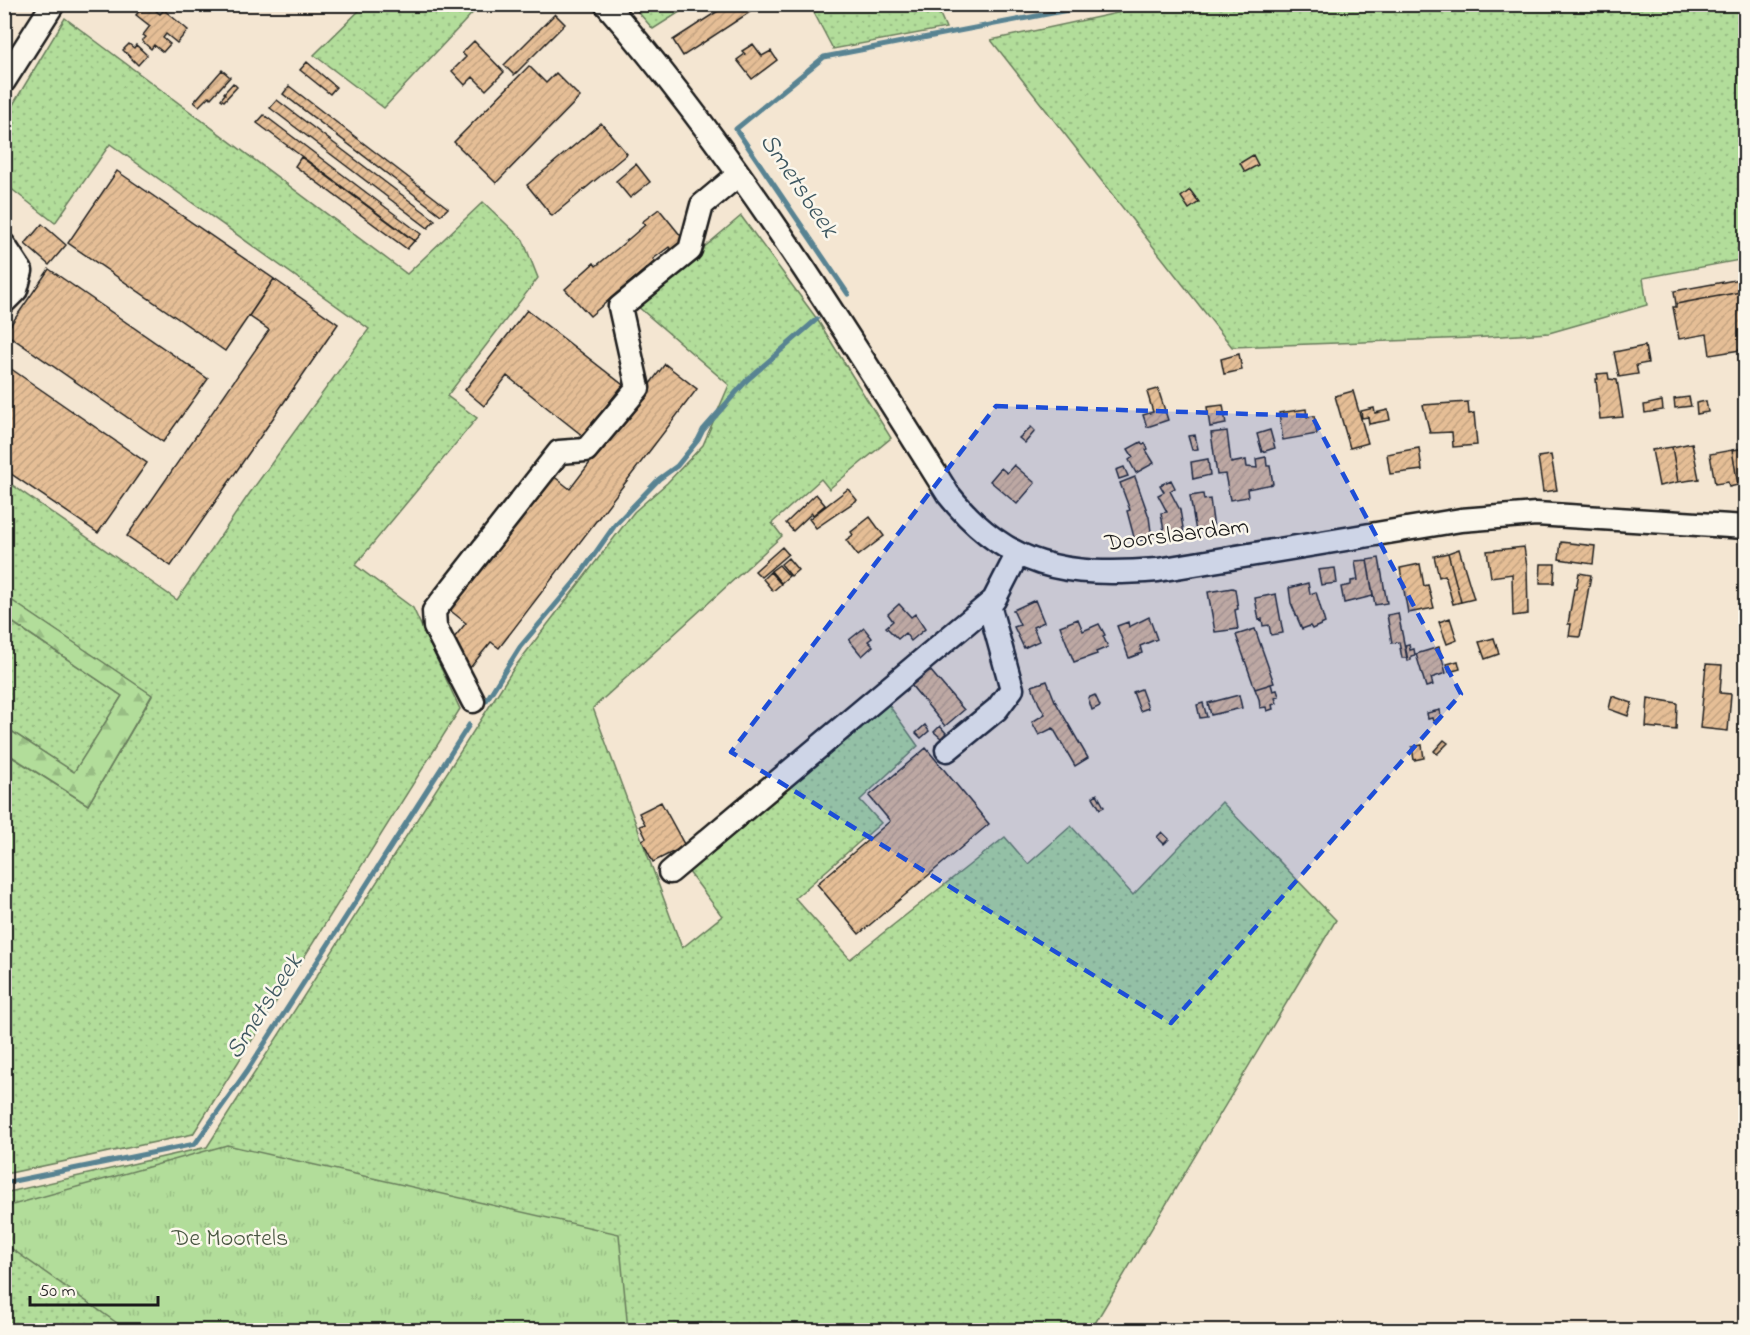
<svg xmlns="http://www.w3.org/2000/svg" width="1750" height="1335" viewBox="0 0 1750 1335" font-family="'Indie Flower',sans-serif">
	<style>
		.grass { fill: url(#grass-dots); stroke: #677c5b; stroke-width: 1.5 }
		.forest { fill: url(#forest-firs); stroke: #677c5b; stroke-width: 1.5 }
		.park { fill: url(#park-tufts); stroke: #677c5b; stroke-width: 1.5 }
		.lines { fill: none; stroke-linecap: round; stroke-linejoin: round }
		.stream { stroke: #588392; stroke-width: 5 }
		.building { fill: url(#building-hatch); stroke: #1c1c1c; stroke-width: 1.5 }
		.minor-casing { stroke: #1c1c1c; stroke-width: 27 }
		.minor { stroke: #fbf7ec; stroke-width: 22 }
		.marked { fill: #1d4ed8; fill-opacity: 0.2; stroke: #1d4ed8; stroke-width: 4.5; stroke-dasharray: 12 8; stroke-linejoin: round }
		.labels { text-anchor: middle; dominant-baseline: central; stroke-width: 5; stroke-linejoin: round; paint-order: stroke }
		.street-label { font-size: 24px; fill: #1c1c1c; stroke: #fbf7ec }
		.park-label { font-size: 24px; fill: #495642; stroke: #fbf7ec }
		.water-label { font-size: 26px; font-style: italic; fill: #3f5861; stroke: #fbf7ec }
	</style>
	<defs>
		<pattern id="grass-dots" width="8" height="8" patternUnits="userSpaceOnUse" patternTransform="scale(1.5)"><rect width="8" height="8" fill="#b2dd9a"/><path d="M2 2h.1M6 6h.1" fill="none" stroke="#98bd84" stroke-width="1.8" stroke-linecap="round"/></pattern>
		<pattern id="forest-firs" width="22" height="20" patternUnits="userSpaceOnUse" patternTransform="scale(1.5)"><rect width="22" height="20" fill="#b2dd9a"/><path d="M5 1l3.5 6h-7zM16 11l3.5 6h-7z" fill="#98bd84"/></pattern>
		<pattern id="park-tufts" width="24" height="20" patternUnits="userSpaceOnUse" patternTransform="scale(1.5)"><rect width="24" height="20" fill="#b2dd9a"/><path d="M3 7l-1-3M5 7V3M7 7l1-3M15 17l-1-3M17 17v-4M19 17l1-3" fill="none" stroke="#98bd84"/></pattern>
		<pattern id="building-hatch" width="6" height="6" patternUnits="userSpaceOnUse" patternTransform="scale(1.5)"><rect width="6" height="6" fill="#e5be96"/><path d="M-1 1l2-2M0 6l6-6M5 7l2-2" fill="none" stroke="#c4a381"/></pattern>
	</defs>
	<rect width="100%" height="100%" fill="#f4e6d2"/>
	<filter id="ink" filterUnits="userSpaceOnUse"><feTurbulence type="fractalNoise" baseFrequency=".0167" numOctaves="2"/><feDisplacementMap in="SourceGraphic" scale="12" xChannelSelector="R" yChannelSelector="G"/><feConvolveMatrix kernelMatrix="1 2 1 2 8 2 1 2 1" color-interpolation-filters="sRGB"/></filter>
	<g filter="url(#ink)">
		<path class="grass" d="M 366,4 L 480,4 L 480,5 L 384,108 L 314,55 Z
			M 1159,4 L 1745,5 L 1745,259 L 1643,278 L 1647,305 L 1549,333 L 1471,338 L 1232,347 L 991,40 Z
			M 632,5 L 691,5 L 653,29 Z
			M 810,5 L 936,5 L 946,28 L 833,49 Z
			M 65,18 L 407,274 L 483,202 L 523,240 L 538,278 L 447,396 L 477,418 L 355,565 L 413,608 L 460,709 L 193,1134 L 5,1174 L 4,752 L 88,805 L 152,696 L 5,596 L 5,480 L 177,600 L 247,497 L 369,329 L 110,144 L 55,223 L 5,184 L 5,118 Z
			M 741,216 L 817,319 L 891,438 L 829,489 L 821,479 L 772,523 L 782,536 L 593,708 L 682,948 L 722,916 L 686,868 L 886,701 L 918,746 L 860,800 L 881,823 L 795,898 L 850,959 L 1005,837 L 1028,864 L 1071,826 L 1133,895 L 1222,802 L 1336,920 L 1091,1330 L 5,1330 L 4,1193 L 207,1147 L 514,668 L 634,512 L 667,483 L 703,445 L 729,385 L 636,305 Z
			M 4,617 L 122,696 L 74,773 L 5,727 Z"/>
		<path class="forest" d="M 5,596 L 152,695 L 88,805 L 5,752 L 5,727 L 74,772 L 122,696 L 5,617 Z"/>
		<path class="park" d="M 227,1145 L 619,1234 L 628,1330 L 127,1330 L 5,1244 L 5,1207 Z"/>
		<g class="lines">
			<path class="stream" d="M 848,294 L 736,129 L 824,57 L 1099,4
				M 486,701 L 520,647 L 577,579 L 615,525 L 659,479 L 677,466 L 698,440 L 703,430 L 747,380 L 817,319
				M 4,1183 L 195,1144 L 247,1071 L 469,725"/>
		</g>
		<path class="building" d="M 145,4 L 148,4 L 160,14 L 164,10 L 188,30 L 177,43 L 166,34 L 163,38 L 170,44 L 163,52 L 154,45 L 151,49 L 142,41 L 146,37 L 143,35 L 150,26 L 136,15 Z
			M 718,4 L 745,4 L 750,12 L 683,56 L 673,40 L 721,9 Z
			M 555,14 L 565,24 L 514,75 L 504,65 Z
			M 474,41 L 504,72 L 486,90 L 473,77 L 465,85 L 452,71 L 466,57 L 462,53 Z
			M 129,44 L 134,48 L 136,45 L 147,55 L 138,65 L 123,50 Z
			M 753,44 L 762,56 L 771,51 L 777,60 L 752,79 L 737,60 L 745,54 L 742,51 Z
			M 307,62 L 336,87 L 330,94 L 300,70 Z
			M 529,66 L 546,83 L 556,73 L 580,97 L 496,183 L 454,142 Z
			M 222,70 L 230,77 L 211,98 L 209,96 L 199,106 L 194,102 Z
			M 233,83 L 237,87 L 224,101 L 221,99 L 225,94 L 224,93 Z
			M 289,86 L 448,208 L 441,215 L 283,94 Z
			M 277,100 L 435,220 L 428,228 L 270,108 Z
			M 264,115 L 421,234 L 415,241 L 257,123 Z
			M 601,123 L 627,154 L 552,216 L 527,185 Z
			M 1253,155 L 1258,165 L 1245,172 L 1240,163 Z
			M 301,157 L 414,241 L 407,249 L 295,166 Z
			M 636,164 L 650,182 L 630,198 L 616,181 Z
			M 117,171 L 274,279 L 225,351 L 68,243 Z
			M 1190,190 L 1199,202 L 1189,209 L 1181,197 Z
			M 659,209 L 685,241 L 672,252 L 669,247 L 653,259 L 655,261 L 590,316 L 565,289 L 594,263 L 596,266 L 617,249 L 645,225 L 642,222 Z
			M 42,224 L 66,245 L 49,265 L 25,244 Z
			M 49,269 L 208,379 L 163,442 L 5,333 Z
			M 1746,278 L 1746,291 L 1676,304 L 1674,291 Z
			M 274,279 L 338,324 L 171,566 L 127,536 L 269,330 L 249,316 Z
			M 1746,291 L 1746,349 L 1710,355 L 1707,334 L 1679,339 L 1673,307 L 1676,307 L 1676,304 Z
			M 527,310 L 623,385 L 583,436 L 507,376 L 484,406 L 465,390 Z
			M 1645,346 L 1648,363 L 1636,365 L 1638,374 L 1619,377 L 1614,352 Z
			M 1239,354 L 1242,370 L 1224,374 L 1221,359 Z
			M 4,364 L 147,463 L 98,533 L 4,469 Z
			M 665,364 L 697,389 L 499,648 L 491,642 L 465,674 L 449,644 L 466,623 L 447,608 L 552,475 L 570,489 Z
			M 1608,373 L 1609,379 L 1617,380 L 1623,417 L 1600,419 L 1596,379 L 1598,379 L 1597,374 Z
			M 1158,389 L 1168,420 L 1147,427 L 1143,415 L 1153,412 L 1147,392 Z
			M 1353,391 L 1368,443 L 1350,448 L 1335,396 Z
			M 1746,395 L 1746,406 L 1743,406 L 1741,396 Z
			M 1689,397 L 1691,406 L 1675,408 L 1674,399 Z
			M 1662,401 L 1663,410 L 1645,413 L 1644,405 Z
			M 1706,401 L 1708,412 L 1697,414 L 1696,403 Z
			M 1468,402 L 1469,414 L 1474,413 L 1477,445 L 1453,447 L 1452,432 L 1430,433 L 1423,405 Z
			M 1223,405 L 1226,424 L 1210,427 L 1207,407 Z
			M 1374,408 L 1375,413 L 1388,410 L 1390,420 L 1369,424 L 1368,417 L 1362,418 L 1361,411 Z
			M 1306,409 L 1307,417 L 1314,416 L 1317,434 L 1283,440 L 1279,413 Z
			M 1031,427 L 1035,431 L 1025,443 L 1019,438 Z
			M 1270,430 L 1275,448 L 1262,452 L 1257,434 Z
			M 1227,431 L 1231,463 L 1246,460 L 1247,467 L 1257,468 L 1256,459 L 1266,457 L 1267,466 L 1270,466 L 1273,484 L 1247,489 L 1248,497 L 1230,500 L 1225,474 L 1217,475 L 1211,433 Z
			M 1195,435 L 1198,449 L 1192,450 L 1188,436 Z
			M 1141,442 L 1143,445 L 1145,443 L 1148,449 L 1146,450 L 1154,463 L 1136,473 L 1129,460 L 1133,457 L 1128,449 Z
			M 1692,443 L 1699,479 L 1678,482 L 1672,447 Z
			M 1672,447 L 1678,482 L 1659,486 L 1652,450 Z
			M 1419,448 L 1422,470 L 1390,474 L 1387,454 Z
			M 1746,448 L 1746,484 L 1738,485 L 1732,450 Z
			M 1732,450 L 1738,485 L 1729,487 L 1728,482 L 1715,484 L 1710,454 Z
			M 1551,455 L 1557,490 L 1543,492 L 1538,457 Z
			M 1208,459 L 1210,475 L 1193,479 L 1191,462 Z
			M 1014,465 L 1035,483 L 1017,504 L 990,481 L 1001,468 L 1007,473 Z
			M 1124,467 L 1128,476 L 1119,479 L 1116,470 Z
			M 1135,477 L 1149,517 L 1152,539 L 1135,541 L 1127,511 L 1130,510 L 1120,483 Z
			M 1171,480 L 1175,488 L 1170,491 L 1180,510 L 1184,534 L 1165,537 L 1161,513 L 1167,512 L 1158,495 L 1164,492 L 1160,485 Z
			M 848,489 L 857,500 L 816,528 L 809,519 Z
			M 816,494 L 825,505 L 813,515 L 812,513 L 793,531 L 786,523 Z
			M 1203,494 L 1204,500 L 1210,499 L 1214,529 L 1196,532 L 1190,496 Z
			M 870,517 L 884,536 L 858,556 L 846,540 L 853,535 L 851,532 Z
			M 1561,542 L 1595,546 L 1593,564 L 1559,559 Z
			M 782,547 L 788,554 L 761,577 L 755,571 Z
			M 1524,547 L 1527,567 L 1528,614 L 1513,616 L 1512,574 L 1491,577 L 1487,551 Z
			M 1459,549 L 1474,599 L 1461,602 L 1448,553 Z
			M 1448,553 L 1461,602 L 1453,604 L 1445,575 L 1439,577 L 1434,556 Z
			M 788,558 L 798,570 L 791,576 L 781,564 Z
			M 1379,558 L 1387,603 L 1375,605 L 1367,560 Z
			M 1367,560 L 1373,596 L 1344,603 L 1341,587 L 1351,585 L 1351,581 L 1358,580 L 1355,561 Z
			M 1420,564 L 1424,586 L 1428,585 L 1434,608 L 1408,613 L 1400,568 Z
			M 1541,564 L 1555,564 L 1554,583 L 1540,583 Z
			M 779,565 L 789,576 L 781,583 L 771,571 Z
			M 1335,568 L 1337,583 L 1321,585 L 1318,570 Z
			M 770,572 L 781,584 L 773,591 L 763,579 Z
			M 1579,573 L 1591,575 L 1580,637 L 1569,636 L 1571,624 L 1568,624 L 1574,589 L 1576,589 Z
			M 1308,583 L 1310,594 L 1316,592 L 1325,623 L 1312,629 L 1310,626 L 1302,629 L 1291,603 L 1289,588 Z
			M 1232,588 L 1235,589 L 1238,609 L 1235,610 L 1238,629 L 1215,632 L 1208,592 Z
			M 1276,594 L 1283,633 L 1271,635 L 1269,625 L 1263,626 L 1262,619 L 1259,620 L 1255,598 Z
			M 1035,600 L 1044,622 L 1033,627 L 1039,641 L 1024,648 L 1014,627 L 1020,625 L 1013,610 Z
			M 899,604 L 911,617 L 915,614 L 925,629 L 911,641 L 905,633 L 898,639 L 886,627 L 893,621 L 888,614 Z
			M 1398,613 L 1407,658 L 1402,658 L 1399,642 L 1392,643 L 1387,615 Z
			M 1149,617 L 1157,639 L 1140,646 L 1142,653 L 1129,658 L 1117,626 L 1128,622 L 1129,627 Z
			M 1450,618 L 1457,640 L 1447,644 L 1439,622 Z
			M 1078,619 L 1083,631 L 1099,624 L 1105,635 L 1103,636 L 1108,647 L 1096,652 L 1097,654 L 1074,662 L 1060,626 Z
			M 864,628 L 872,638 L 868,641 L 873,646 L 862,656 L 849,640 Z
			M 1255,629 L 1274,683 L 1255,689 L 1236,635 Z
			M 1494,638 L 1499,654 L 1485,659 L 1479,642 Z
			M 1409,644 L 1410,650 L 1414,649 L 1415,655 L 1411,656 L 1411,660 L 1408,661 L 1405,645 Z
			M 1439,647 L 1446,673 L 1431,678 L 1433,685 L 1426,687 L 1416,654 Z
			M 1458,661 L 1460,669 L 1449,672 L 1447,664 Z
			M 1706,664 L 1722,665 L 1720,693 L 1731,694 L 1728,731 L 1700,728 Z
			M 930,670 L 964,710 L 945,726 L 911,685 Z
			M 1047,681 L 1055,701 L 1088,758 L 1075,766 L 1053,728 L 1039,735 L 1032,722 L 1045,714 L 1039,704 L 1032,686 Z
			M 1271,684 L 1273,691 L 1277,690 L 1279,696 L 1275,698 L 1277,703 L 1272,705 L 1273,709 L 1267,711 L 1266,707 L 1260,708 L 1259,699 L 1255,689 Z
			M 1141,689 L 1148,708 L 1140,711 L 1133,692 Z
			M 1095,695 L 1100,706 L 1092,710 L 1088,698 Z
			M 1239,695 L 1242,708 L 1211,715 L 1208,703 Z
			M 1612,696 L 1632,703 L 1628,716 L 1609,709 Z
			M 1648,698 L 1677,703 L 1676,730 L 1646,727 Z
			M 1203,703 L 1207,717 L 1200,718 L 1197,705 Z
			M 1440,710 L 1441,719 L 1433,721 L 1432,718 L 1428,719 L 1427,713 Z
			M 925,725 L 929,731 L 921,738 L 916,733 Z
			M 940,726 L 946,733 L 941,738 L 934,732 Z
			M 1444,740 L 1448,743 L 1437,754 L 1434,751 Z
			M 1422,745 L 1424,758 L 1414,760 L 1412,747 Z
			M 926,748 L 989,824 L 859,934 L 817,884 L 890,821 L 869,796 Z
			M 1097,794 L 1104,807 L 1100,809 L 1093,797 Z
			M 661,802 L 685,846 L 653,862 L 642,840 L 646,838 L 640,826 L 645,824 L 639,813 Z
			M 1162,832 L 1169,839 L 1164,844 L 1157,837 Z"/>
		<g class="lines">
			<g class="minor-casing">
				<path id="minor" d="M 606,4 C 737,155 842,325 948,494 C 1008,569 1066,577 1158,570 L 1461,520 L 1536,514 L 1746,527
					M 4,81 L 53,4
					M 4,245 L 21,271 L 16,290 L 4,302
					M 473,701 L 435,627 L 434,611 L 559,452 L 586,450 L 638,388 L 620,307 L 690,250 L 702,205 L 738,175
					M 947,750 L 997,709 L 1012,689 L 989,605
					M 670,872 L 994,600 L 1017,555"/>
			</g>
			<use href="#minor" class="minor"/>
		</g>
	</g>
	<path class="marked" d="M 996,406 L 1312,416 L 1461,694 L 1171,1023 L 731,752 Z"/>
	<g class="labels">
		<g class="street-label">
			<text transform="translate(1177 536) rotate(-7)">Doorslaardam</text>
		</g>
		<g class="park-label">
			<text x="230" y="1239">De Moortels</text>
		</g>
		<g class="water-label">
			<text transform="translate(798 186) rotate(56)">Smetsbeek</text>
			<text transform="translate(265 1007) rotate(-57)">Smetsbeek</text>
		</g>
	</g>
	<rect width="1750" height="1335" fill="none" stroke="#fbf7ec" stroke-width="24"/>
	<rect x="12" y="12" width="1726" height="1311" fill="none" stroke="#1c1c1c" stroke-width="2" filter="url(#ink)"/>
	<path d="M30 1296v9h128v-9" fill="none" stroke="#1c1c1c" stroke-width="3"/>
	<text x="39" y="1296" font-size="18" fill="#1c1c1c" stroke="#fbf7ec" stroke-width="4.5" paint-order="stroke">50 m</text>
</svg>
